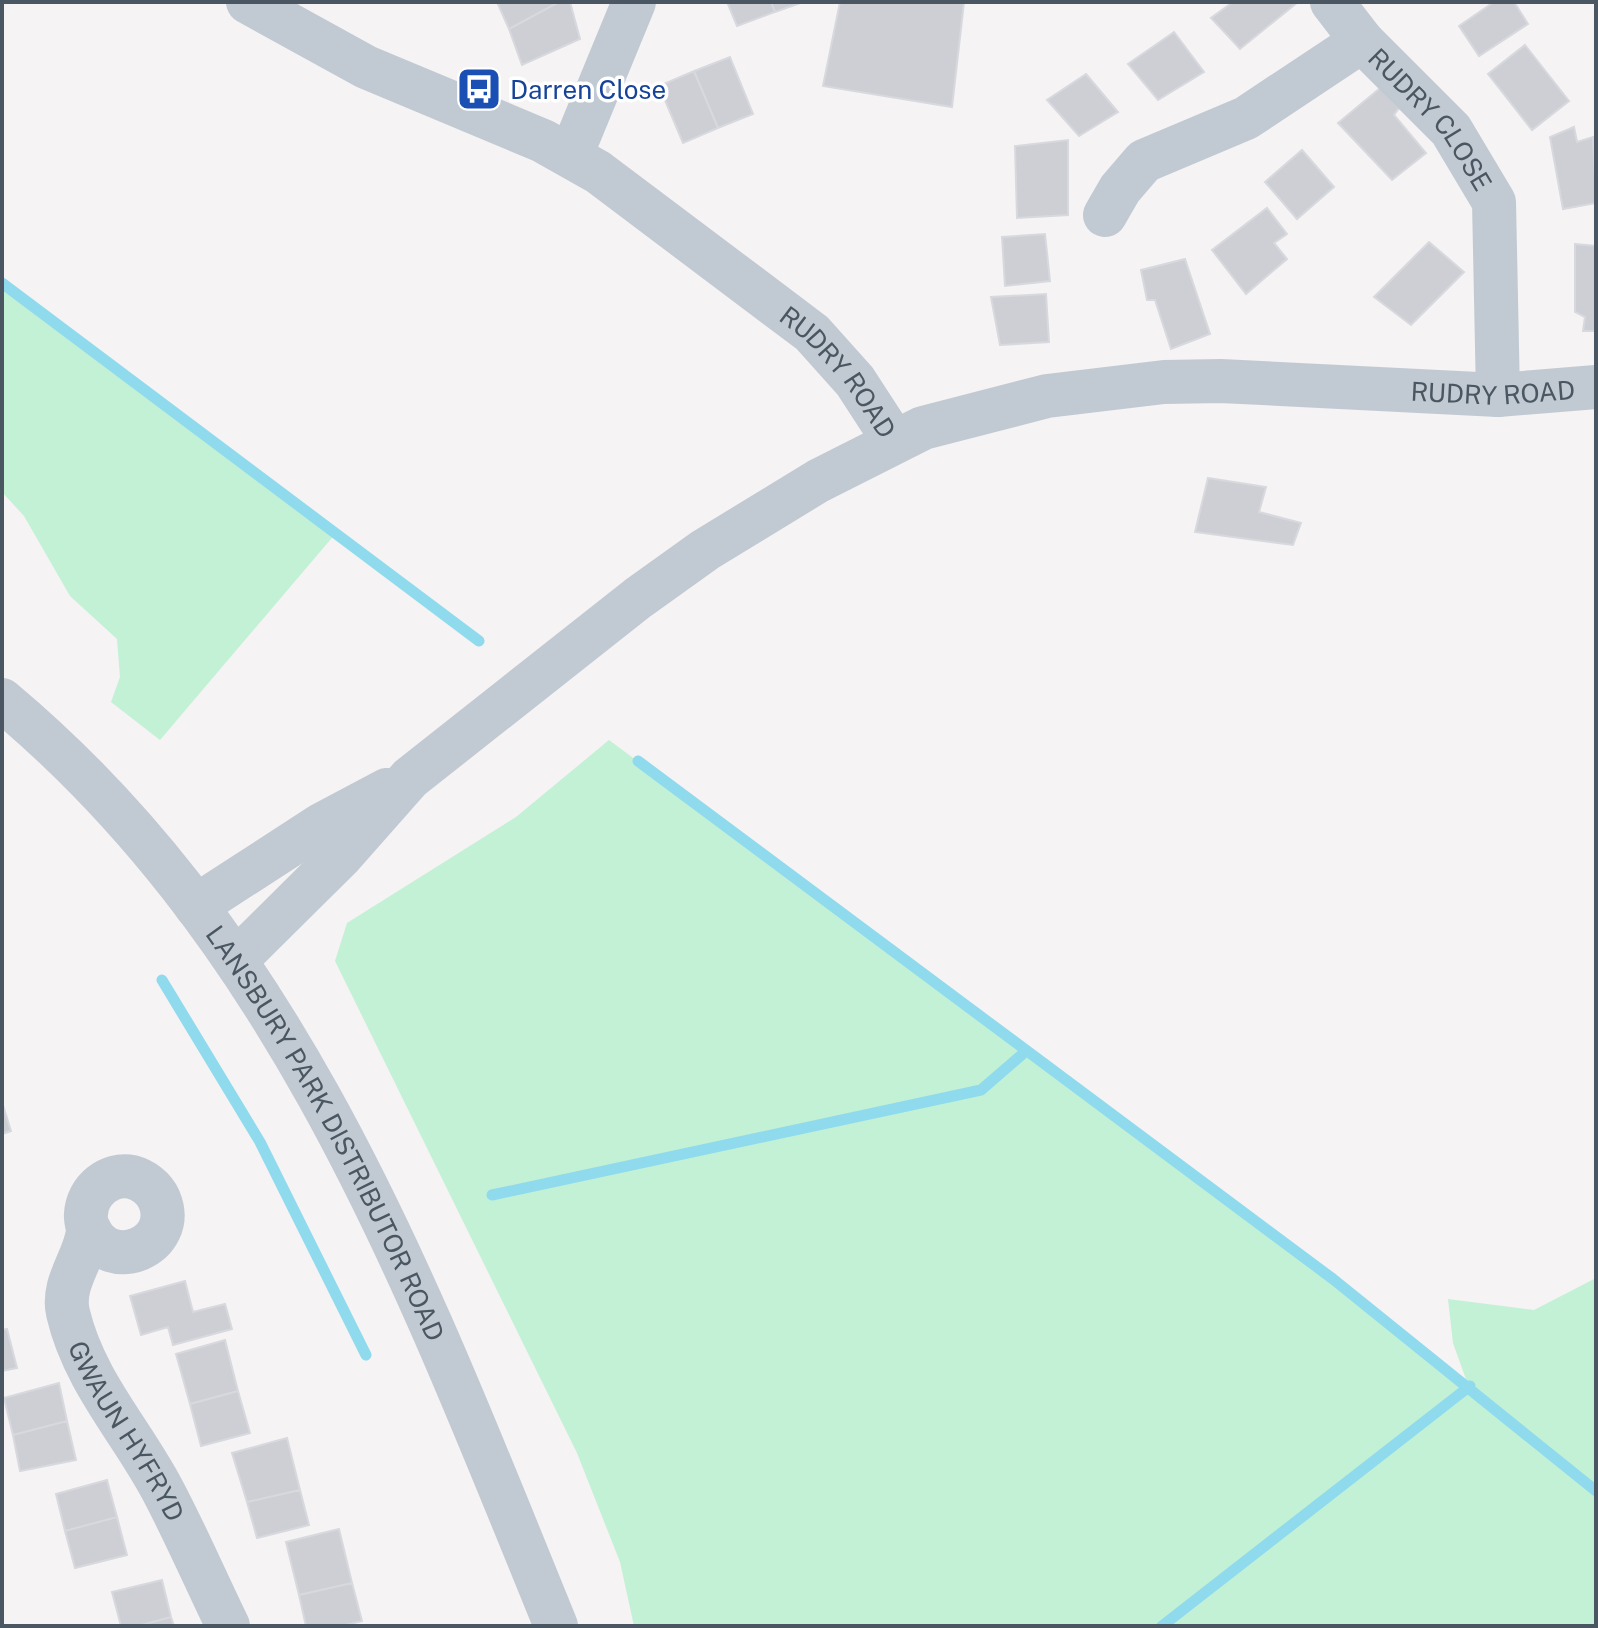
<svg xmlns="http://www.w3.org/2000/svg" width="1598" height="1628" viewBox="0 0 1598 1628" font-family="'Public Sans',sans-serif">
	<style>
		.green { fill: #c3f1d5 }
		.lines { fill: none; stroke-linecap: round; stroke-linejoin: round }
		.stream { stroke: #90daee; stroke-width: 11 }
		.building { fill: #cdcfd5; stroke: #d7d9de; stroke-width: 2 }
		.minor { stroke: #c1cad2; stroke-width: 44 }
		.tertiary { stroke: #c1cad2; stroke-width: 44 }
		.labels { text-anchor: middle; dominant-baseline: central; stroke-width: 7; stroke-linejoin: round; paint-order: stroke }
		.transit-label { font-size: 26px; fill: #164399; stroke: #fff; text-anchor: start }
		.street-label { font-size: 26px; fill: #4a5661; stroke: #fff }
	</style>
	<rect width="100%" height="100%" fill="#f5f3f3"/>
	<path class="green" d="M 2,283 L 336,533 L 160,740 L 111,702 L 120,677 L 117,639 L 70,596 L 24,516 L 2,492 Z
		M 609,740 L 1333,1279 L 1468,1385 L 1453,1343 L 1448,1299 L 1534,1310 L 1596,1278 L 1596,1626 L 634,1626 L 620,1562 L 577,1453 L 335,961 L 347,923 L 516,817 Z"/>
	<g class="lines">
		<path class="stream" d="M 2,283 L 479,641
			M 638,761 L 1333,1279 L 1596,1491
			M 162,980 L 260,1142 L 366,1355
			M 492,1195 L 981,1090 L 1026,1051
			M 1162,1626 L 1470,1386"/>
	</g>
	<path class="building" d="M 497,2 L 559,2 L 509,29 Z
		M 559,2 L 570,2 L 580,39 L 522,65 L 509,29 Z
		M 727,2 L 771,2 L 775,12 L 737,26 Z
		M 771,2 L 803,2 L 775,12 Z
		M 840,2 L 964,2 L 952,107 L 823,86 Z
		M 1233,2 L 1298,2 L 1240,49 L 1211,18 Z
		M 1494,2 L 1514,2 L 1528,24 L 1479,56 L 1459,26 Z
		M 1174,32 L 1204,72 L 1158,100 L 1128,64 Z
		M 1525,45 L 1569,101 L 1532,130 L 1488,74 Z
		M 730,57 L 753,114 L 718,128 L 694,71 Z
		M 694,71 L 718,128 L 683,143 L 659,86 Z
		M 1086,74 L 1118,112 L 1079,136 L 1047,100 Z
		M 1380,88 L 1399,108 L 1394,115 L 1426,153 L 1392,180 L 1338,123 Z
		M 1574,127 L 1577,142 L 1593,137 L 1596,203 L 1563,209 L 1550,137 Z
		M 1068,140 L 1068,215 L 1017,218 L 1015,146 Z
		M 1302,150 L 1334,187 L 1297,219 L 1265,182 Z
		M 1267,208 L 1287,234 L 1274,243 L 1287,259 L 1246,294 L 1212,250 Z
		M 1045,234 L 1050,281 L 1005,286 L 1002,237 Z
		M 1429,242 L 1464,272 L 1411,325 L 1374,297 Z
		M 1575,244 L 1596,246 L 1596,331 L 1583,331 L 1585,317 L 1575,312 Z
		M 1185,259 L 1210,334 L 1171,349 L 1155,300 L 1147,300 L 1141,270 Z
		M 1046,294 L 1049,342 L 1000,345 L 991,297 Z
		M 1208,478 L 1266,487 L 1259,512 L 1301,523 L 1293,545 L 1195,532 Z
		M 2,1102 L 11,1131 L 2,1134 Z
		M 185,1281 L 193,1312 L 225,1304 L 232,1329 L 173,1345 L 168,1327 L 141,1335 L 130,1296 Z
		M 7,1329 L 17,1368 L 2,1371 L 2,1330 Z
		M 225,1340 L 238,1391 L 190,1404 L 176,1354 Z
		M 59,1383 L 67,1421 L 13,1435 L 4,1398 Z
		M 238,1391 L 250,1433 L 201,1446 L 190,1404 Z
		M 67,1421 L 76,1460 L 20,1471 L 13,1435 Z
		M 287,1438 L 300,1490 L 247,1502 L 232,1453 Z
		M 107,1480 L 117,1517 L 65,1531 L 56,1494 Z
		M 300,1490 L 309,1525 L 257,1538 L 247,1502 Z
		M 117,1517 L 127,1555 L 75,1568 L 65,1531 Z
		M 339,1529 L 352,1583 L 299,1595 L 286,1542 Z
		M 162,1580 L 171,1617 L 138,1626 L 121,1626 L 112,1592 Z
		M 352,1583 L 362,1621 L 342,1626 L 306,1626 L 299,1595 Z
		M 171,1617 L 174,1626 L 138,1626 Z"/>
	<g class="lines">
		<g class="minor">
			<path id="s1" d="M 248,2 L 366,67 L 543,141 L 598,172 L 812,333 L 855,381 L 894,441"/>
			<path id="s2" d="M 1332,2 L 1362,41 L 1451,130 L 1494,202 L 1498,395"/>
			<path d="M 571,155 L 634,2"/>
			<path d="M 1105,215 L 1120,189 L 1144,161 L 1246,118 L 1362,41"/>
			<path d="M 196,906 L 321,825 L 387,790"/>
			<path id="s3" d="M 236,960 L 342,855 L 410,778 L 638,598 L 705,550 L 818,481 L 923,428 L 1047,396 L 1164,382 L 1221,381 L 1498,395 L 1596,387"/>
			<path id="s4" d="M 89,1229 C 109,1275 179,1246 159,1199 C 154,1188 143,1180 132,1177 C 109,1172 87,1191 86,1214 C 85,1220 88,1226 88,1231 C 85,1259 61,1283 68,1313 C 84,1381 130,1429 162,1489 C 186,1534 206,1581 228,1626"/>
		</g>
		<path class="tertiary" id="s5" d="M 2,700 C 291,942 418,1288 556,1626"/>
	</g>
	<defs>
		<g id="bus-square" transform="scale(2.3)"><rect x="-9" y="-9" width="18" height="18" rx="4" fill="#1a4fb4" stroke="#fff"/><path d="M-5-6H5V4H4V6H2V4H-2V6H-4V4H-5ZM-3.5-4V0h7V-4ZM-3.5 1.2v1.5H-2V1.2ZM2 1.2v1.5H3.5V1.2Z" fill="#fff"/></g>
	</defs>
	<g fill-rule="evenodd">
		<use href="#bus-square" x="479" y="89"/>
	</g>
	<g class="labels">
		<g class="transit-label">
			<text x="510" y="89">Darren Close</text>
		</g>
		<g class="street-label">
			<text stroke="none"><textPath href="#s2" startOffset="154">RUDRY CLOSE</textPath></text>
			<text stroke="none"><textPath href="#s1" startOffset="704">RUDRY ROAD</textPath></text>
			<text stroke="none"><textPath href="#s3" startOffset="1450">RUDRY ROAD</textPath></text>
			<text stroke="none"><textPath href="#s5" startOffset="546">LANSBURY PARK DISTRIBUTOR ROAD</textPath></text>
			<text stroke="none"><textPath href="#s4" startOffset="458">GWAUN HYFRYD</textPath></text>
		</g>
	</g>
	<rect width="1598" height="1628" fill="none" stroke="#4a5661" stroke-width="8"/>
</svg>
